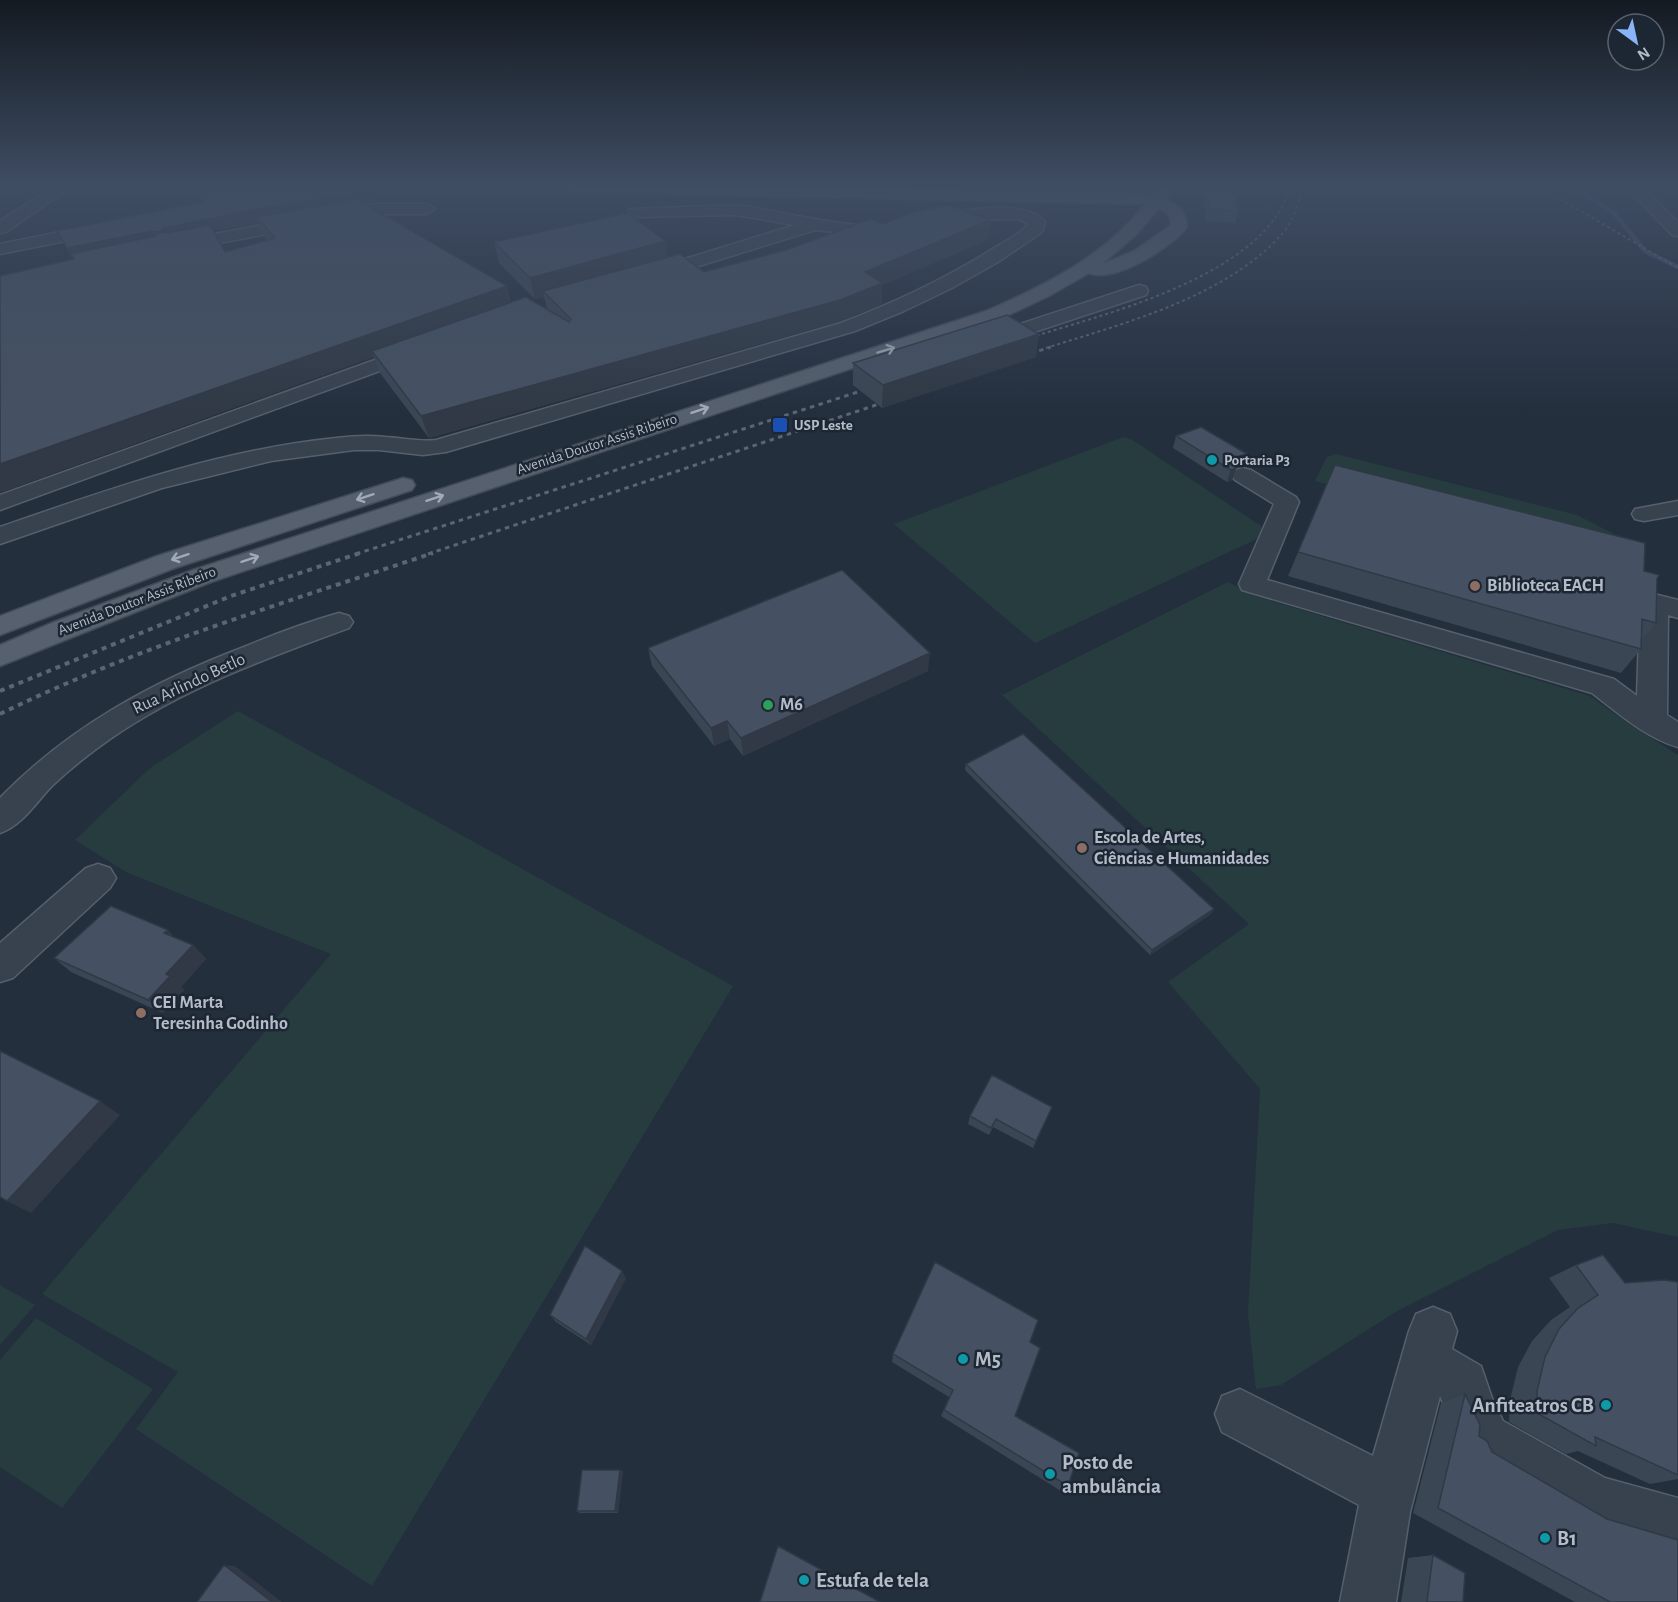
<svg xmlns="http://www.w3.org/2000/svg" width="1678" height="1602" viewBox="0 0 1678 1602" font-family="'Alegreya Sans',sans-serif">
	<style>
		.green { fill: #263c3f }
		.lines { fill: none; stroke-linecap: round; stroke-linejoin: round }
		.stream { stroke: #394c67; stroke-width: 4.5 }
		.minor-casing { stroke: #565f6c; stroke-width: 3 }
		.major-casing { stroke: #414a57; stroke-width: 3 }
		.minor { fill: #38414e; fill-rule: evenodd }
		.major { fill: #56606e; fill-rule: evenodd }
		.rail-far2 { stroke: #5a6575; stroke-width: 2; stroke-dasharray: 3 3; stroke-linecap: butt }
		.rail-far1 { stroke: #5a6575; stroke-width: 3; stroke-dasharray: 4.5 4.5; stroke-linecap: butt }
		.rail { stroke: #5a6575; stroke-width: 4; stroke-dasharray: 5 5; stroke-linecap: butt }
		.wall { fill: #3b4654; fill-rule: evenodd }
		.shaded-wall { fill: #303945 }
		.building { fill: #455162; stroke: #303945; stroke-width: 1.5 }
		.oneway { stroke: #a1aab7 }
		.transit-dot { fill: #1a4fb4; stroke: #1d2633; stroke-width: 2 }
		.culture-dot { fill: #0f9aa8; stroke: #1d2633; stroke-width: 2 }
		.education-dot { fill: #8d6e63; stroke: #1d2633; stroke-width: 2 }
		.leisure-dot { fill: #2e9e5b; stroke: #1d2633; stroke-width: 2 }
		.labels { text-anchor: middle; dominant-baseline: central; stroke-width: 5; stroke-linejoin: round; paint-order: stroke }
		.far-poi-label { font-size: 15px; font-weight: bold; fill: #b4bcc9; stroke: #1d2633; text-anchor: start }
		.far-street-label { font-size: 15px; fill: #b4bcc9; stroke: #1d2633 }
		.poi-label { font-size: 18px; font-weight: bold; fill: #b4bcc9; stroke: #1d2633; text-anchor: start }
		.street-label { font-size: 18px; fill: #b4bcc9; stroke: #1d2633 }
		.near-poi-label { font-size: 21px; font-weight: bold; fill: #b4bcc9; stroke: #1d2633; text-anchor: start }
	</style>
	<rect width="100%" height="100%" fill="#242f3e"/>
	<path class="green" d="M 1123,437 L 1131,439 L 1261,526 L 1263,536 L 1035,643 L 894,524 Z
		M 1336,454 L 1577,515 L 1620,537 L 1590,551 L 1315,481 L 1327,457 Z
		M 1228,582 L 1255,596 L 1590,696 L 1632,726 L 1678,755 L 1678,1237 L 1613,1223 L 1558,1230 L 1397,1311 L 1281,1385 L 1256,1389 L 1248,1314 L 1260,1089 L 1168,982 L 1249,924 L 1002,695 Z
		M 238,711 L 733,986 L 372,1586 L 136,1429 L 178,1372 L 42,1294 L 331,954 L 126,872 L 75,840 L 150,768 Z
		M 0,1285 L 35,1305 L 0,1345 Z
		M 36,1318 L 153,1389 L 62,1508 L 0,1467 L 0,1360 Z"/>
	<g class="lines">
		<path class="stream" d="M 1575,187 L 1614,213 L 1645,251 L 1678,267"/>
		<g class="minor-casing">
			<path id="minor" d="M 52,187 L 71,187 L 6,232 L 0,233 L 0,221 Z
				M 1626,187 L 1643,187 L 1678,222 L 1678,236 L 1672,235 Z
				M 376,204 L 427,204 L 435,209 L 427,214 L 376,214 L 176,251 L 170,250 L 167,246 L 170,242 L 176,241 Z
				M 736,205 C 774,210 811,220 849,224 C 859,225 871,228 881,226 C 915,221 1022,190 1045,222 L 1042,232 L 998,262 L 952,288 L 904,311 L 855,331 L 446,452 L 423,455 L 379,450 L 354,450 L 271,461 L 162,488 L 0,544 L 0,527 C 110,489 219,450 336,438 C 352,436 369,435 386,437 C 403,438 419,442 436,440 L 841,323 C 896,302 949,277 999,245 C 1009,239 1022,233 1028,224 L 1019,219 L 956,220 L 878,237 L 815,230 L 654,280 L 642,280 L 639,276 L 642,272 L 795,225 L 736,215 L 636,217 L 628,212 L 630,209 Z
				M 104,223 L 112,228 L 110,232 L 0,254 L 0,244 Z
				M 1139,285 L 1146,287 L 1148,291 L 1146,295 L 1025,335 L 1011,335 L 1008,331 L 1011,327 Z
				M 419,344 L 426,346 L 429,350 L 426,354 L 0,510 L 0,495 Z
				M 1243,468 L 1251,470 L 1296,497 L 1299,502 L 1267,580 L 1614,679 L 1637,696 L 1640,603 L 1644,597 L 1654,594 L 1678,600 L 1678,618 L 1668,615 L 1667,715 L 1678,722 L 1678,747 C 1646,738 1618,713 1592,693 L 1242,590 L 1239,584 L 1274,504 L 1235,480 L 1231,475 L 1235,470 Z
				M 1678,501 L 1678,515 L 1644,521 L 1635,519 L 1632,514 L 1635,509 Z
				M 339,613 L 349,616 L 353,622 L 349,628 C 267,658 182,689 110,739 C 90,753 71,768 53,785 C 37,801 22,826 0,833 L 0,798 C 69,727 152,682 244,647 C 275,634 307,622 339,613 Z
				M 98,864 L 110,868 L 116,878 L 110,888 L 13,978 L 0,982 L 0,943 L 86,868 Z
				M 1433,1307 L 1450,1314 L 1457,1331 L 1452,1349 L 1481,1366 L 1493,1401 L 1503,1421 L 1605,1478 L 1678,1498 L 1678,1552 L 1595,1528 L 1576,1521 L 1467,1457 L 1440,1396 L 1410,1512 L 1396,1602 L 1340,1602 L 1359,1505 L 1222,1432 L 1215,1414 L 1222,1396 L 1240,1389 L 1373,1456 L 1409,1331 L 1416,1314 Z"/>
		</g>
		<g class="major-casing">
			<path id="major" d="M 562,187 L 837,187 L 1138,193 L 1151,196 L 1157,187 L 1173,187 L 1165,199 C 1178,204 1187,212 1187,227 C 1173,247 1113,284 1089,273 L 1049,296 L 1000,319 L 211,582 L 0,666 L 0,645 L 54,622 L 193,570 L 986,311 C 1045,285 1105,256 1145,204 L 570,192 ZM 1159,208 L 1169,215 L 1171,225 L 1134,251 L 1102,264 L 1137,234 Z
				M 403,478 L 412,480 L 415,485 L 412,490 L 175,568 L 0,635 L 0,616 L 157,556 Z"/>
		</g>
		<use href="#minor" class="minor"/>
		<use href="#major" class="major"/>
		<path class="rail-far2" d="M 1540,187 L 1678,268
			M 1025,339 C 1102,315 1238,282 1281,209 C 1285,202 1286,194 1288,187
			M 1046,348 C 1125,323 1226,297 1283,233 C 1294,220 1298,202 1304,187"/>
		<path class="rail-far1" d="M 1022,356 L 1051,347
			M 356,554 L 861,391
			M 428,554 L 894,399"/>
		<path class="rail" d="M 0,691 L 231,596 L 360,553
			M 0,714 C 139,646 287,602 433,553"/>
	</g>
	<path class="wall" d="M 209,187 L 388,187 L 378,198 L 371,199 L 372,202 L 364,204 L 507,286 L 511,302 L 547,309 L 544,297 L 535,299 L 499,263 L 494,242 L 665,241 L 667,257 L 704,272 L 883,224 L 990,220 L 988,240 L 882,285 L 882,304 L 840,321 L 429,438 L 380,373 L 374,357 L 73,259 L 57,231 L 202,202 L 196,190 ZM 258,222 L 265,237 L 267,240 L 225,252 L 213,231 Z
		M 1184,187 L 1259,187 L 1255,197 L 1235,194 L 1238,211 L 1235,223 L 1206,221 L 1203,196 L 1182,193 Z
		M 1036,357 L 882,408 L 853,385 L 853,363 Z
		M 1176,436 L 1247,454 L 1243,466 L 1236,467 L 1232,480 L 1227,482 L 1173,448 Z
		M 1335,465 L 1644,571 L 1657,579 L 1656,623 L 1641,641 L 1641,649 L 1621,673 L 1288,576 Z
		M 648,648 L 928,671 L 743,756 L 730,739 L 714,746 L 652,666 Z
		M 966,764 L 1214,909 L 1211,914 L 1150,955 L 965,770 Z
		M 175,938 L 193,945 L 206,959 L 181,987 L 184,990 L 163,1013 L 71,972 L 54,958 Z
		M 1052,1107 L 1033,1148 L 993,1127 L 989,1135 L 968,1124 L 970,1116 Z
		M 1576,1265 L 1625,1283 L 1678,1282 L 1678,1479 L 1650,1484 L 1578,1451 L 1566,1454 L 1509,1422 L 1510,1400 L 1518,1367 L 1532,1341 L 1551,1320 L 1570,1307 L 1549,1278 Z
		M 626,1278 L 591,1345 L 556,1322 L 550,1315 Z
		M 1030,1342 L 1015,1416 L 1068,1486 L 1061,1491 L 941,1416 L 949,1397 L 892,1362 L 893,1354 Z
		M 1465,1394 L 1479,1436 L 1492,1452 L 1607,1519 L 1678,1602 L 1575,1602 L 1413,1513 L 1441,1403 Z
		M 623,1471 L 618,1513 L 580,1513 L 577,1511 Z
		M 1433,1555 L 1463,1602 L 1401,1602 L 1408,1558 Z"/>
	<path class="shaded-wall" d="M 369,187 L 388,187 L 378,198 L 371,199 L 372,202 L 260,221 L 257,217 L 258,222 L 170,240 L 159,232 L 164,228 Z
		M 990,220 L 988,240 L 882,285 L 882,304 L 840,321 L 429,438 L 421,416 L 865,272 Z
		M 152,231 L 158,243 L 74,260 L 67,248 Z
		M 665,241 L 667,262 L 543,291 L 544,297 L 535,299 L 530,278 Z
		M 507,286 L 512,307 L 372,351 L 374,357 L 0,493 L 0,464 Z
		M 1039,334 L 1036,357 L 882,408 L 883,385 Z
		M 1247,454 L 1243,466 L 1234,468 L 1236,468 L 1232,480 L 1227,482 L 1233,462 L 1239,456 Z
		M 930,653 L 928,671 L 743,756 L 741,738 Z
		M 727,721 L 730,739 L 714,746 L 711,728 Z
		M 1214,909 L 1211,914 L 1150,955 L 1152,950 Z
		M 168,930 L 181,944 L 164,933 Z
		M 193,945 L 206,959 L 181,987 L 184,990 L 163,1013 L 148,1000 L 166,974 Z
		M 100,1101 L 120,1115 L 31,1213 L 7,1201 Z
		M 622,1271 L 626,1278 L 591,1345 L 586,1339 Z
		M 620,1470 L 623,1471 L 618,1513 L 615,1511 Z
		M 224,1565 L 235,1566 L 282,1602 L 272,1602 Z"/>
	<path class="building" d="M 209,187 L 369,187 L 366,188 L 368,191 L 248,211 L 164,228 L 160,232 L 152,231 L 67,248 L 57,231 L 202,202 L 206,196 L 196,190 Z
		M 1206,187 L 1234,187 L 1238,211 L 1209,209 Z
		M 356,199 L 507,286 L 0,464 L 0,276 L 74,259 L 71,254 L 155,236 L 159,232 L 167,233 L 210,225 L 225,252 L 275,238 L 257,217 Z
		M 949,205 L 990,220 L 865,272 L 883,283 L 840,300 L 421,416 L 372,351 L 526,297 L 569,322 L 571,319 L 543,291 L 680,254 L 704,272 L 786,250 L 871,219 L 883,224 L 915,212 Z
		M 628,213 L 665,241 L 530,278 L 494,242 Z
		M 1007,315 L 1039,334 L 883,385 L 853,363 Z
		M 1201,427 L 1247,454 L 1239,456 L 1233,462 L 1236,468 L 1231,470 L 1176,436 Z
		M 1335,465 L 1645,543 L 1644,571 L 1659,575 L 1657,579 L 1656,623 L 1642,619 L 1641,649 L 1298,552 Z
		M 842,570 L 930,653 L 741,738 L 727,721 L 711,728 L 648,648 Z
		M 1023,734 L 1214,909 L 1152,950 L 966,764 Z
		M 111,906 L 168,930 L 164,933 L 193,945 L 166,974 L 170,976 L 148,1000 L 54,958 Z
		M 0,1051 L 100,1101 L 7,1201 L 0,1197 Z
		M 992,1075 L 1052,1107 L 1036,1141 L 996,1119 L 991,1128 L 970,1116 Z
		M 585,1246 L 622,1271 L 586,1339 L 550,1315 Z
		M 1603,1255 L 1625,1283 L 1664,1280 L 1678,1282 L 1678,1475 L 1595,1437 L 1596,1446 L 1537,1413 L 1537,1391 L 1545,1357 L 1559,1329 L 1578,1308 L 1598,1295 L 1576,1265 Z
		M 935,1262 L 1038,1320 L 1030,1342 L 1040,1348 L 1015,1416 L 1079,1453 L 1068,1486 L 944,1410 L 953,1390 L 893,1354 Z
		M 1465,1394 L 1480,1425 L 1479,1436 L 1487,1441 L 1492,1452 L 1607,1519 L 1678,1540 L 1678,1602 L 1610,1602 L 1438,1508 Z
		M 582,1470 L 620,1470 L 615,1511 L 577,1511 Z
		M 778,1546 L 880,1602 L 760,1602 Z
		M 1433,1555 L 1465,1573 L 1463,1602 L 1427,1602 Z
		M 224,1565 L 272,1602 L 197,1602 Z"/>
	<defs><path id="oneway-shaft" d="M-6 0H5M1.5-3L5.5 0L1.5 3" fill="none" stroke-width="1.6" stroke-linecap="round" stroke-linejoin="round" transform="scale(1.5)"/></defs>
	<g class="oneway">
		<use href="#oneway-shaft" transform="translate(886 350) rotate(-17)"/>
		<use href="#oneway-shaft" transform="translate(700 410) rotate(-18)"/>
		<use href="#oneway-shaft" transform="translate(365 497) rotate(162)"/>
		<use href="#oneway-shaft" transform="translate(435 498) rotate(-18)"/>
		<use href="#oneway-shaft" transform="translate(180 557) rotate(162)"/>
		<use href="#oneway-shaft" transform="translate(250 559) rotate(-18)"/>
	</g>
	<linearGradient id="sky" x2="0" y2="1"><stop stop-color="#141a22"/><stop offset="0.45" stop-color="#3f4d63"/><stop offset="1" stop-color="#3f4d63" stop-opacity="0"/></linearGradient>
	<rect width="1678" height="412" fill="url(#sky)"/>
	<rect class="transit-dot" x="772" y="417" width="16" height="16" rx="3"/>
	<g class="culture-dot">
		<circle cx="1212" cy="460" r="6"/>
		<circle cx="963" cy="1359" r="6"/>
		<circle cx="1606" cy="1405" r="6"/>
		<circle cx="1050" cy="1474" r="6"/>
		<circle cx="1545" cy="1538" r="6"/>
		<circle cx="804" cy="1580" r="6"/>
	</g>
	<g class="education-dot">
		<circle cx="1475" cy="586" r="6"/>
		<circle cx="1082" cy="848" r="6"/>
		<circle cx="141" cy="1013" r="6"/>
	</g>
	<circle class="leisure-dot" cx="768" cy="705" r="6"/>
	<g class="labels">
		<g class="far-poi-label">
			<text x="794" y="425">USP Leste</text>
			<text x="1224" y="460">Portaria P3</text>
		</g>
		<g class="far-street-label">
			<text transform="translate(597 444) rotate(-18)">Avenida Doutor Assis Ribeiro</text>
			<text transform="translate(137 601) rotate(-21)">Avenida Doutor Assis Ribeiro</text>
		</g>
		<g class="poi-label">
			<text x="1487" y="586">Biblioteca EACH</text>
			<text x="780" y="705">M6</text>
			<text x="1094" y="838">Escola de Artes,<tspan x="1094" dy="21">Ciências e Humanidades</tspan></text>
			<text x="153" y="1003">CEI Marta<tspan x="153" dy="21">Teresinha Godinho</tspan></text>
		</g>
		<g class="street-label">
			<text transform="translate(189 684) rotate(-25)">Rua Arlindo Betlo</text>
		</g>
		<g class="near-poi-label">
			<text x="975" y="1359">M5</text>
			<text x="1594" y="1405" text-anchor="end">Anfiteatros CB</text>
			<text x="1062" y="1462">Posto de<tspan x="1062" dy="24">ambulância</tspan></text>
			<text x="1557" y="1538">B1</text>
			<text x="816" y="1580">Estufa de tela</text>
		</g>
	</g>
	<g transform="translate(1636 42) rotate(147)"><circle r="28" fill="#1d2633" stroke="#59626f" stroke-width="1.5"/>
	<path d="M0-4.5L10 22L0 15L-10 22Z" fill="#8ab4f8"/>
	<text y="-9" font-size="16" font-weight="bold" text-anchor="middle" fill="#b4bcc9">N</text>
	</g>
</svg>
